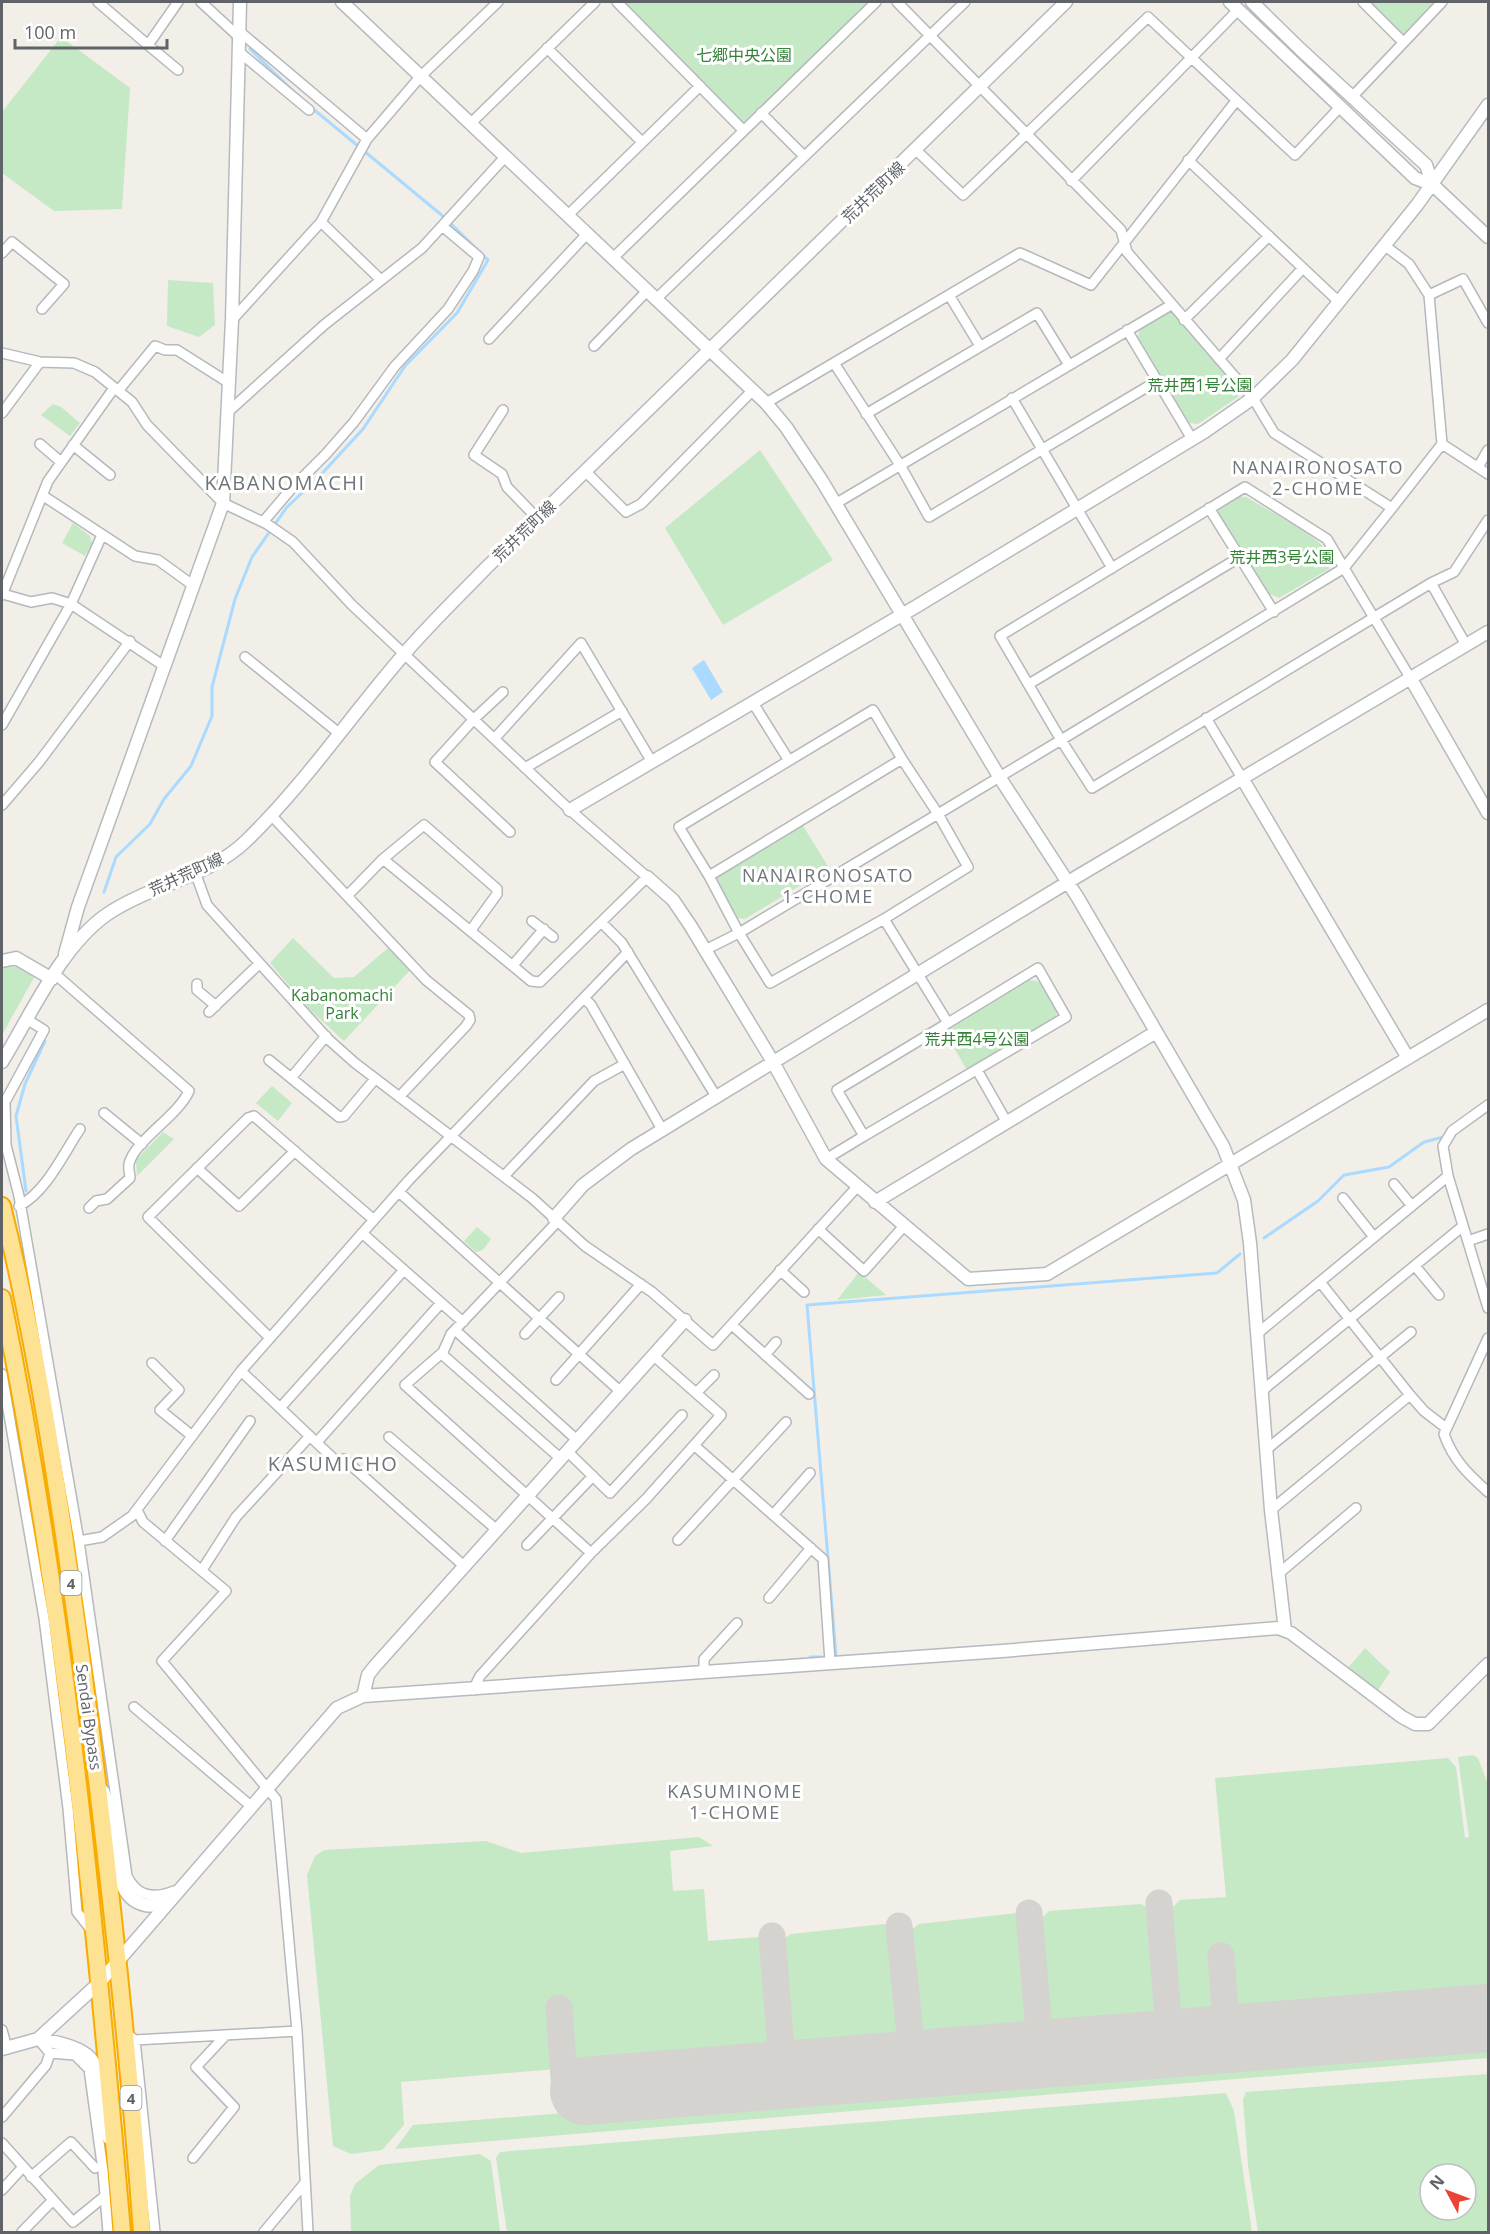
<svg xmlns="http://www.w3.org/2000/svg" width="1490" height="2234" viewBox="0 0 1490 2234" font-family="'Open Sans','Noto Sans JP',sans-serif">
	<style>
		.green { fill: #c5e8c5; fill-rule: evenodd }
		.water { fill: #aadaff }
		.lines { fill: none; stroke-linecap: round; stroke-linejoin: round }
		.stream { stroke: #aadaff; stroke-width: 3 }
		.taxiway { stroke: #d4d3d0; stroke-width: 27 }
		.runway { stroke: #d4d3d0; stroke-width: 68 }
		.street-casing { stroke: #b5b8bc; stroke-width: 12 }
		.secondary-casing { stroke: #b6babf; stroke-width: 15 }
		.highway-casing { stroke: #f9ab00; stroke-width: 20 }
		.street { stroke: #fff; stroke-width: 9 }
		.secondary { stroke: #fff; stroke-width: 12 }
		.highway { stroke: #fde293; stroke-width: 16 }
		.labels { text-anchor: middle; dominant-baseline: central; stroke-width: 6; stroke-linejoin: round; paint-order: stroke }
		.shield { fill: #fff; stroke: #8f9295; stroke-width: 1.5 }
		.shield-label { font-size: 15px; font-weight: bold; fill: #5f6368 }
		.park-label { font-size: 16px; fill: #348238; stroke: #fff }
		.street-label { font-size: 16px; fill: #5f6368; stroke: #fff }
		.neighbourhood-label { font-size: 18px; letter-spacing: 1.5px; fill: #70757a; stroke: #fff }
		.quarter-label { font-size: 20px; letter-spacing: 1.5px; fill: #70757a; stroke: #fff }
	</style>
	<rect width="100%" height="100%" fill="#f1efe8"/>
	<path class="green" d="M 622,2 L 876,2 L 743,130 Z
		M 1365,2 L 1442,2 L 1407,38 L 1398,35 Z
		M 61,37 L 130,88 L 122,209 L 54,211 L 2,173 L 2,112 Z
		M 168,280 L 213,283 L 215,325 L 199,337 L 167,326 Z
		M 1175,312 L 1239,389 L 1238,397 L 1198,424 L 1189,423 L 1138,337 L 1140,327 L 1165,313 Z
		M 53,404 L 61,407 L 80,423 L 70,436 L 41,415 Z
		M 760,450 L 833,560 L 723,625 L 665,528 Z
		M 1235,496 L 1246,497 C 1264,508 1316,535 1326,550 C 1331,557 1330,561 1329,569 L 1279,598 L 1267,593 L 1218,513 L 1219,505 Z
		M 73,523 L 90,536 L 92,543 L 85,556 L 62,543 Z
		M 802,824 L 829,868 L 745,919 L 737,918 L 715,881 L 716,876 Z
		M 293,938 L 334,978 L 354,977 L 393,944 L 414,966 L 344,1041 L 309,1009 L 270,963 Z
		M 16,963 L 36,974 L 2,1035 L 2,966 Z
		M 1030,980 L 1040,982 L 1057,1012 L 1055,1018 L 968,1072 L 945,1032 Z
		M 272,1086 L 292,1103 L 278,1121 L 256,1103 Z
		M 163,1132 L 174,1139 L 137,1176 L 136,1160 Z
		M 477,1227 L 491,1239 L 483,1250 L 476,1252 L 464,1241 Z
		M 859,1272 L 886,1295 L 837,1300 Z
		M 1365,1648 L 1390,1672 L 1378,1690 L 1372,1690 L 1347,1669 Z
		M 1473,1755 L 1478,1758 L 1488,1784 L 1488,1995 L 1234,2015 L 1231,2005 L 1224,1952 L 1215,1953 L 1219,2006 L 1214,2017 L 1189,2019 L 1179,2011 L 1174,2002 L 1168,1912 L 1180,1900 L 1226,1897 L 1215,1778 L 1448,1758 L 1456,1767 L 1465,1838 L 1469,1837 L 1458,1757 Z
		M 699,1837 L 713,1846 L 670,1851 L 673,1891 L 704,1889 L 708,1941 L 759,1937 L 766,1944 L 773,2035 L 768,2047 L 756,2053 L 571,2068 L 566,2063 L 564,2006 L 555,2007 L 558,2066 L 556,2069 L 401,2082 L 404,2125 L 382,2150 L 351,2154 L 333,2146 L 307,1875 L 315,1856 L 324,1850 L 486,1841 L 521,1853 Z
		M 1141,1904 L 1147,1907 L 1153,1915 L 1161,2003 C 1158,2014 1152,2020 1141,2022 L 1066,2028 L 1052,2024 L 1045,2015 L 1037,1927 L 1041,1919 L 1049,1911 Z
		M 1017,1913 L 1024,1927 L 1030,2015 L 1024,2027 L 1015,2033 L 932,2039 L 917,2025 L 908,1936 L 912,1929 L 919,1924 Z
		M 884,1924 L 896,1935 L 903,2024 L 899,2036 L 889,2043 L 805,2049 L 795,2045 L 787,2031 L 780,1949 L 783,1939 L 791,1934 Z
		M 1488,2039 L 1488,2058 L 395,2149 L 413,2125 Z
		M 1488,2074 L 1488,2232 L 1258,2232 L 1248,2165 L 1243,2099 L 1246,2092 ZM 1430,2174 L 1466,2174 L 1466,2210 L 1430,2210 Z
		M 1226,2093 L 1234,2111 L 1252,2232 L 507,2232 L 496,2158 L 500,2152 Z
		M 480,2154 L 491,2161 L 500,2232 L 351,2232 L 350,2196 L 355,2184 L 379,2165 Z"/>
	<path class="water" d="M 704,660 L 723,692 L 711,700 L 692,668 Z"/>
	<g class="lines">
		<path class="stream" d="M 250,49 L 294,92
			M 104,892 L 116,857 L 150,824 L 164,799 L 191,766 L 212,716 L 212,687 L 235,599 L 252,557 L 287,507 L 316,480 L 363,429 L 405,366 L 457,313 L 488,260 L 444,217 L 312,108
			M 26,1191 L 16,1116 L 25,1084 L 45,1041
			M 1264,1238 L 1318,1201 L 1344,1175 L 1389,1167 L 1424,1142 L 1444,1137
			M 836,1655 L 807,1305 L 1217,1273 L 1240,1254
			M 810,1657 L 822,1657
			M 780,1661 L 803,1659"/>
		<path class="taxiway" d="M 1159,1903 L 1170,2043
			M 1029,1913 L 1041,2054
			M 899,1926 L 913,2064
			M 772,1936 L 783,2075
			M 1221,1956 L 1227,2039
			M 559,2008 L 565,2092"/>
		<path class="runway" d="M 584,2091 L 1488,2018"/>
		<g class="street-casing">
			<path id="street" d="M 98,2 L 148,45 L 178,2
				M 201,2 L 239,37
				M 617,2 L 743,130
				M 897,2 L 1121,230 L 1127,252 L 1253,398 L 1274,433 L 1392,508 L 1442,444
				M 1363,2 L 1403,42
				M 239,31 L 367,139
				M 148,45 L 178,70
				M 547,48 L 642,142
				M 238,51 L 309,110
				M 1352,97 L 1442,2
				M 761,113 L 804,156
				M 471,123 L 595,2
				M 916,150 L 963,195 L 1148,17 L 1295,155 L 1341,106
				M 1188,160 L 1338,301
				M 1071,181 L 1239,9
				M 567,216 L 700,86
				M 321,222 L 381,280
				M 1384,245 L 1409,264 L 1429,295 L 1442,444 L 1488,474
				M 2,253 L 12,242 L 64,284 L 42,309
				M 613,258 L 876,2
				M 949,295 L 980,346
				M 1429,295 L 1463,279 L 1488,323
				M 655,300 L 965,2
				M 232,320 L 321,222 L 367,139 L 420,77 L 498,2
				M 1184,320 L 1269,236
				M 1127,330 L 1192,439
				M 489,339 L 586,235
				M 594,346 L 646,292
				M 2,353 L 40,362 L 74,363 L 95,372 L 132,402 L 147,425 L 223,503 L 267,524 L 293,542 L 352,605 L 570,810 L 647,877 L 540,982 L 531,981 L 383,859
				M 1219,359 L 1303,268
				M 834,363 L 900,465 L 929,517 L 1157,381
				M 118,391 L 155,346 L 165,350 L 177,350 L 229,383
				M 1012,398 L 1112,568
				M 766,403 L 1020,253 L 1091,285 L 1236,101
				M 503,410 L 474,455 L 502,474 L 507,487 L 537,518
				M 228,412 L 324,325 L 422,248 L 505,157
				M 2,413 L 40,362
				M 866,414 L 1037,313 L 1069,365
				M 40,444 L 61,462
				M 73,445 L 110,475
				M 1478,467 L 1488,450
				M 585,471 L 626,512 L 641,504 L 752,391
				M 1245,487 L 1327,539 L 1344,568 L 1061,740 L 1000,636 Z
				M 42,495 L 135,556 L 158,560 L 194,586
				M 835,504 L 1171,305
				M 1209,508 L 1274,612
				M 1392,508 L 1344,568 L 1411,679
				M 263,522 L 291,489 L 326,454 L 354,422 L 395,366 L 448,309 L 473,271 L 479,257 L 442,226
				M 3,594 L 31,602 L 52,598 L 71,604 L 164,666
				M 2,595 L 48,481 L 114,388
				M 1466,645 L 1431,583 L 1454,572 L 1488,520
				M 245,657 L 340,734
				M 1029,684 L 1240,557
				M 503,692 L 474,719 L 435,762 L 510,832
				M 753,703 L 788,759
				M 1206,718 L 1242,778
				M 2,725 L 71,604 L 102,535
				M 495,738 L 581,643 L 652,762
				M 525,768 L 622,711
				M 2,805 L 39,762 L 130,641
				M 271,815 L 426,980 L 469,1015 L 470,1020 L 466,1026 L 399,1097
				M 195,872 L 207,905 L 328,1039 L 355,1063 L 532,1198 L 585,1246 L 652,1292 L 713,1345 L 857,1187
				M 709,876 L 679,827 L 873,710 L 902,759
				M 347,896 L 383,859 L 424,825 L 497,889 L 497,894 L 471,930
				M 884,919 L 770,983 L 739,933 L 938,814 L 968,867 L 884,919 L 948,1023 L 1038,968 L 1066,1017 L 864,1136 L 837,1090 L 948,1023
				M 532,921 L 553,937
				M 601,922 L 622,943 L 717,1098
				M 705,950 L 739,933 L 709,876 L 902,759 L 938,814 L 1061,740 L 1092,788 L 1431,583
				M 513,965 L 544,929
				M 55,974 L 189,1091 C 178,1116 134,1141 129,1164 C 128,1168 130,1174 130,1178 L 107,1199 L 96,1201 L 89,1208
				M 197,984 L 197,990 L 216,1006
				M 584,998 L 591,1005 L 663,1131
				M 209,1012 L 259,964
				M 28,1020 L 44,1030 L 5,1102 L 6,1145 L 19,1196 L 79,1541 L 127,1876 C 137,1897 154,1899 174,1891
				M 269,1060 L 339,1117 L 344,1116 L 375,1079
				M 977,1070 L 1006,1121
				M 291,1078 L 326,1036
				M 1488,1105 L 1452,1131 L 1443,1146 L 1448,1176 L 1488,1308
				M 104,1113 L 142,1144
				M 826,1159 L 864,1136
				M 197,1168 L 239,1206 L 295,1151
				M 504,1176 L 594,1081 L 625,1064
				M 1394,1184 L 1412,1206
				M 399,1192 L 621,1392
				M 1343,1198 L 1374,1237
				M 19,1206 C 47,1191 63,1154 80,1129
				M 558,1221 L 451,1334 L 443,1352 L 444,1356 L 560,1458
				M 818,1229 L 864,1271 L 904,1226
				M 362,1233 L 463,1322
				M 1468,1241 L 1488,1234
				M 1415,1266 L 1439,1295
				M 780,1270 L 804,1292
				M 1320,1282 L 1410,1395 L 1424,1411 L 1446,1428
				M 732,1325 L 809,1394
				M 455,1330 L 577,1440
				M 1258,1333 L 1448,1176
				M 525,1334 L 559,1297
				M 270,1338 L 148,1217 L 248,1118 L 254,1116 L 374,1220
				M 1488,1338 L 1444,1434 C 1453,1460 1468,1474 1488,1492
				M 443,1352 L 405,1385 L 591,1553
				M 765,1355 L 776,1342
				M 152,1363 L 179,1390 L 160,1410 L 191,1435
				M 241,1371 L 409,1180 L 628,952
				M 2,1374 L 44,1618 L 68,1808 L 77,1912 L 92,1931
				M 556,1380 L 641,1284
				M 1263,1390 L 1463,1226
				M 696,1393 L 714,1375
				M 280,1408 L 404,1270
				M 389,1437 L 497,1530
				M 317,1442 L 441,1303
				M 695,1446 L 823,1559 L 830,1662
				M 1267,1449 L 1411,1332
				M 567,1451 L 610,1493 L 682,1415
				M 137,1510 L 143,1522 L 226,1591 L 162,1661 L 276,1799 L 297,2031 L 308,2232
				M 1271,1510 L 1410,1395
				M 773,1515 L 810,1473
				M 678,1540 L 786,1422
				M 79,1541 L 102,1537 L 132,1516 L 241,1371 L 336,1461 L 344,1459 L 464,1566
				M 165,1541 L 250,1421
				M 527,1545 L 593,1476
				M 202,1570 L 236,1517 L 310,1436
				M 1277,1575 L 1356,1508
				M 769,1598 L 811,1548
				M 704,1672 L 704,1659 L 737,1623
				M 473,1690 L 480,1676 L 591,1553 L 646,1499 L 721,1415 L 654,1356
				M 134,1707 L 252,1807
				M 2,2030 L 7,2048
				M 126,2033 L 135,2040 L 155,2232
				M 38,2039 L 50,2053 L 75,2055 L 89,2069 L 103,2171 L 108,2232
				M 135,2040 L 297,2031
				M 2,2117 L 46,2065 L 50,2053
				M 2,2143 L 73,2222 L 105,2196
				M 193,2158 L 234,2107 L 196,2067 L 225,2036
				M 31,2177 L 71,2142 L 95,2168
				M 2,2190 L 23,2167
				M 22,2232 L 53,2200
				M 264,2232 L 304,2184"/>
		</g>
		<g class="secondary-casing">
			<path id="secondary" d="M 342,2 L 766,403 L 786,427 L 822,481 L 1000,778 L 1078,898 L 1223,1146 L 1244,1200 L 1250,1243 L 1271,1510 L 1285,1630
				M 1230,2 L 1415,178 L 1433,185 L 1488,237
				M 1252,2 L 1300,49 L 1426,165 L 1433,185
				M 1411,679 L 1488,813
				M 1242,778 L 1408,1058
				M 570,810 L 917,606 L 1204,432 L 1253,398 L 1292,360 L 1417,205 L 1488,105
				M 647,877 L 673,900 L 690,925 L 773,1062 L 826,1159 L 968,1279 L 1047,1274 L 1488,1010
				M 65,954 L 78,907 L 223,503 L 232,320 L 240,2
				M 2,961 L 16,958 L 52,979
				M 2,1062 C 31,1015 60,948 106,915 C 149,885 208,878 246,841 C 305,784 351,715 405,653 C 430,624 459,596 486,568 L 1066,2
				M 875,1202 L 1156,1032
				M 554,1218 L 583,1185 L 631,1149 L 1068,882 L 1488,632
				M 363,1696 L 368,1675 L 375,1666 L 685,1320
				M 103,1791 C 106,1800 110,1809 112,1818 C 118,1845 110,1897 145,1905 C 156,1907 163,1904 171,1897
				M 38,2039 C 120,2051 89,2076 109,2138
				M 2,2049 L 38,2039 L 99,1983 L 337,1708 L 363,1696 L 1002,1651 L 1278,1628 L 1291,1633 L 1402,1717 L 1415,1724 L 1428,1724 L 1488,1664"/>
		</g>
		<g class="highway-casing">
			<path id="highway" d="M 2,1206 C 39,1355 61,1509 82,1662 C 107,1852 128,2042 142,2232
				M 2,1298 C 65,1606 95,1919 122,2232"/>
		</g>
		<use href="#street" class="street"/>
		<use href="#secondary" class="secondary"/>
		<use href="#highway" class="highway"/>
	</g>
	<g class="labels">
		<g class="shield">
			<rect x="60.5" y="1571" width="21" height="24" rx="4.5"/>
			<rect x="120.5" y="2086" width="21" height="24" rx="4.5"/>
		</g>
		<g class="shield-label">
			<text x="71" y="1583">4</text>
			<text x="131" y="2098">4</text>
		</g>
		<g class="park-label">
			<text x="744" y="55">七郷中央公園</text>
			<text x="1200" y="385">荒井西1号公園</text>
			<text x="1282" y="557">荒井西3号公園</text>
			<text x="342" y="995">Kabanomachi<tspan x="342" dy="18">Park</tspan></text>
			<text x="977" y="1039">荒井西4号公園</text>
		</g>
		<g class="street-label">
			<text transform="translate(873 192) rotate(-44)">荒井荒町線</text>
			<text transform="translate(524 531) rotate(-44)">荒井荒町線</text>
			<text transform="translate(186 874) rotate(-25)">荒井荒町線</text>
			<text transform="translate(89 1717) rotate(82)">Sendai Bypass</text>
		</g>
		<g class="neighbourhood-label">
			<text x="1318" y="467">NANAIRONOSATO<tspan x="1318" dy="21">2-CHOME</tspan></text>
			<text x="828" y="875">NANAIRONOSATO<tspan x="828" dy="21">1-CHOME</tspan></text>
			<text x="735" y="1791">KASUMINOME<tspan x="735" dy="21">1-CHOME</tspan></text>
		</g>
		<g class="quarter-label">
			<text x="285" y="482">KABANOMACHI</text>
			<text x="333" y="1463">KASUMICHO</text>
		</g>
	</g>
	<rect width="1490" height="2234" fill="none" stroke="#5f6368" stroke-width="6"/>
	<g transform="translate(1448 2192) rotate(311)"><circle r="28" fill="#ffffff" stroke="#bfc1c3" stroke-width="1.5"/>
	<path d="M0-4.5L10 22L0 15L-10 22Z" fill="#ea4335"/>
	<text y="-9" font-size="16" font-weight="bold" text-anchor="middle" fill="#5f6368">N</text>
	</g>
	<path d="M15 39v9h152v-9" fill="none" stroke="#5f6368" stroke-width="3"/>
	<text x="24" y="39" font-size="18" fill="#5f6368" stroke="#ffffff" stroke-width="4.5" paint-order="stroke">100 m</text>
</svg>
